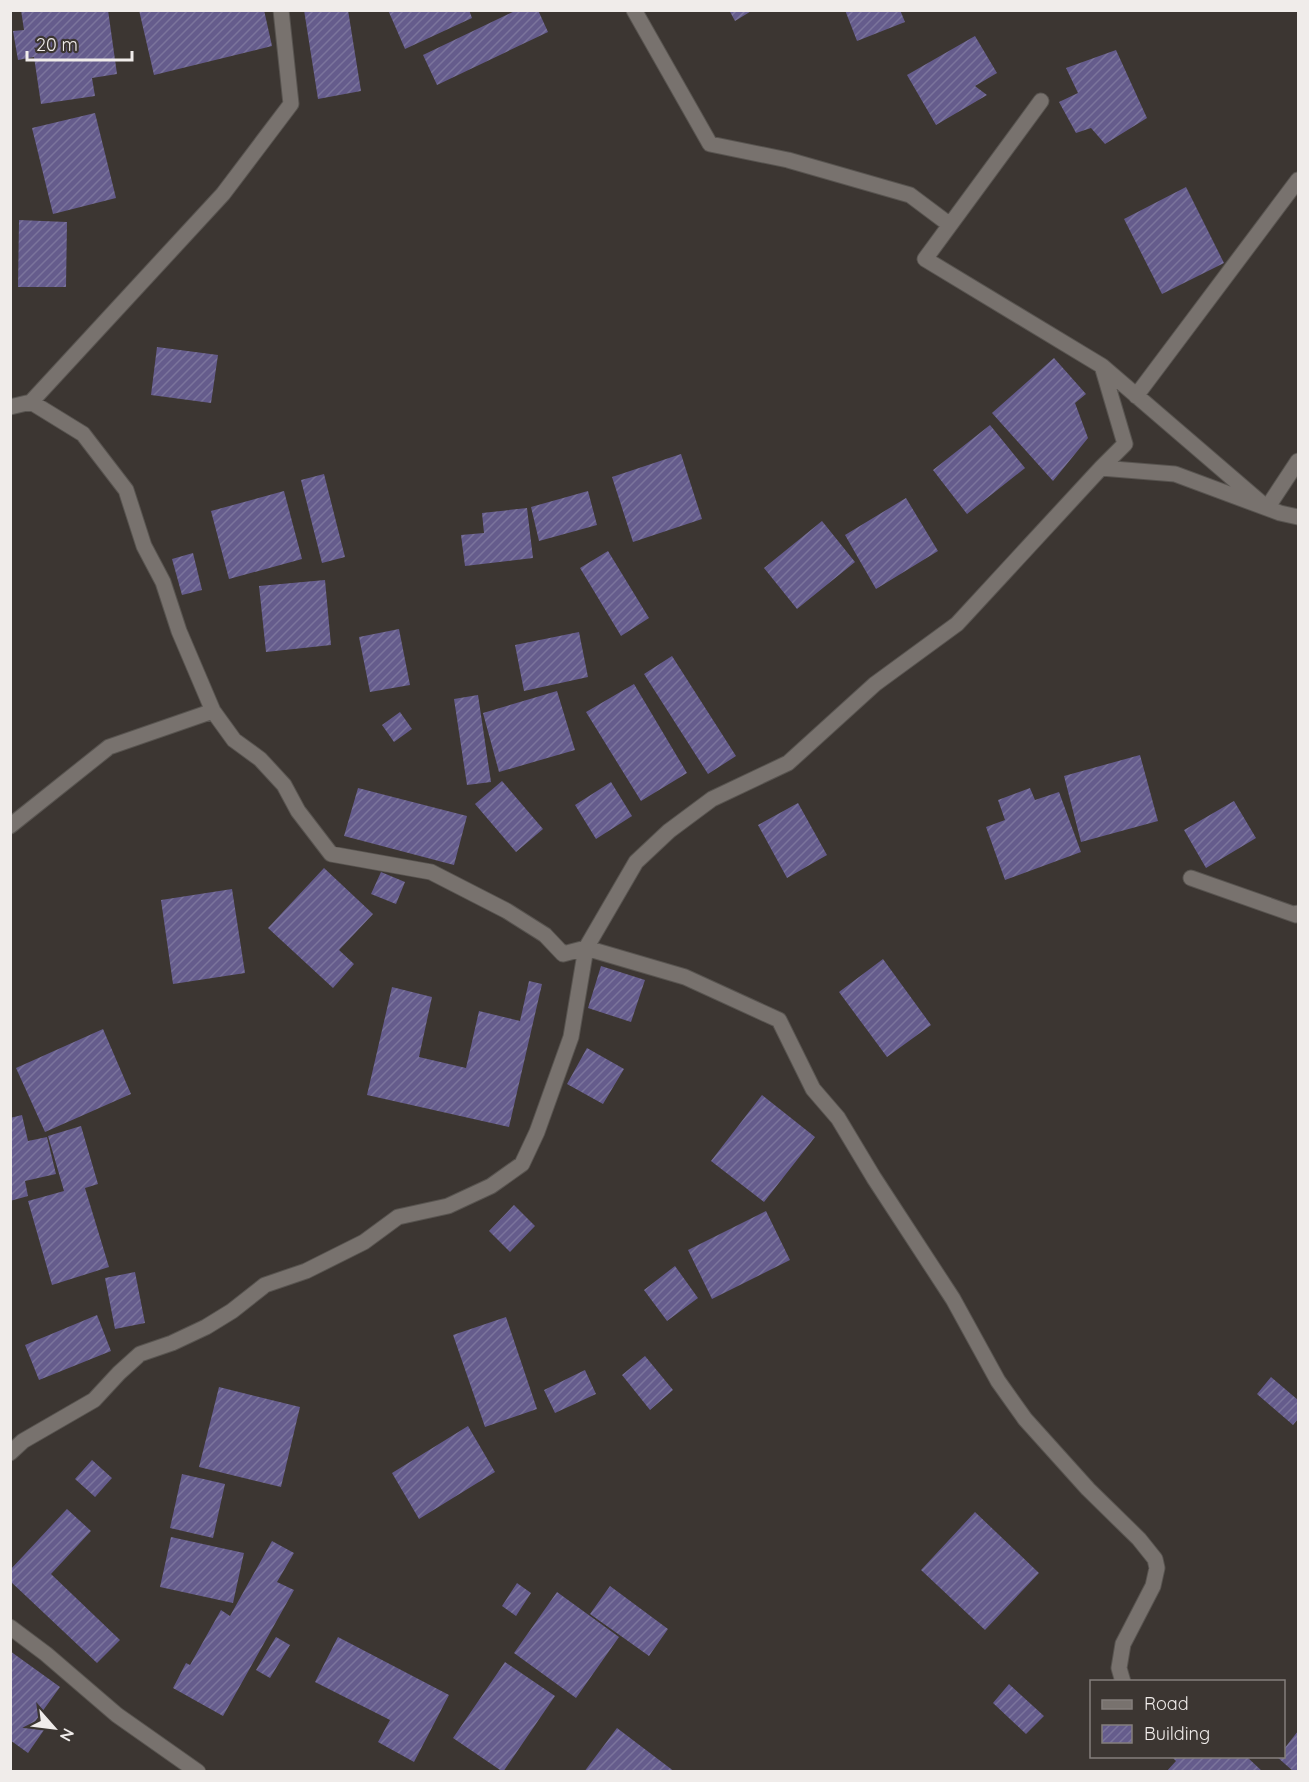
<svg xmlns="http://www.w3.org/2000/svg" width="1309" height="1782" viewBox="0 0 1309 1782" font-family="Quicksand,sans-serif">
	<style>
		.building { fill: url(#building-hatch) }
		.lines { fill: none; stroke-linecap: round; stroke-linejoin: round }
		.minor-casing { stroke: #585450; stroke-width: 17 }
		.minor { stroke: #78726e; stroke-width: 15 }
	</style>
	<defs>
		<pattern id="building-hatch" width="6" height="6" patternUnits="userSpaceOnUse" patternTransform="scale(1.5)"><rect width="6" height="6" fill="#655c8c"/><path d="M-1 1l2-2M0 6l6-6M5 7l2-2" fill="none" stroke="#7b749c"/></pattern>
	</defs>
	<rect width="100%" height="100%" fill="#3c3632"/>
	<path class="building" d="M 21,10 L 108,10 L 117,74 L 92,78 L 95,96 L 41,104 L 34,57 L 18,60 L 13,31 L 24,30 Z
		M 139,10 L 264,10 L 272,46 L 154,75 Z
		M 304,10 L 348,10 L 361,91 L 318,99 Z
		M 388,10 L 469,10 L 472,18 L 405,49 Z
		M 517,10 L 538,10 L 548,32 L 437,85 L 423,55 Z
		M 729,10 L 753,10 L 735,21 Z
		M 845,10 L 900,10 L 905,22 L 857,41 Z
		M 975,36 L 997,73 L 975,86 L 987,95 L 936,125 L 907,75 Z
		M 1116,50 L 1147,118 L 1105,144 L 1091,128 L 1076,133 L 1059,102 L 1078,93 L 1066,68 Z
		M 95,113 L 116,198 L 53,214 L 32,128 Z
		M 1186,187 L 1224,263 L 1162,294 L 1124,219 Z
		M 19,220 L 67,222 L 66,287 L 18,287 Z
		M 157,347 L 218,355 L 211,403 L 151,395 Z
		M 1054,358 L 1086,394 L 1075,403 L 1088,438 L 1053,481 L 992,413 Z
		M 990,425 L 1025,468 L 967,514 L 933,470 Z
		M 681,454 L 702,519 L 633,542 L 612,477 Z
		M 324,474 L 345,557 L 322,563 L 301,480 Z
		M 284,491 L 302,559 L 229,579 L 211,511 Z
		M 588,491 L 597,525 L 539,541 L 531,507 Z
		M 906,498 L 938,551 L 876,589 L 845,535 Z
		M 527,508 L 533,558 L 465,566 L 461,535 L 484,533 L 482,513 Z
		M 822,521 L 855,562 L 797,609 L 764,568 Z
		M 608,551 L 649,618 L 621,636 L 580,568 Z
		M 193,553 L 202,590 L 182,595 L 172,559 Z
		M 325,580 L 331,645 L 266,652 L 259,586 Z
		M 399,629 L 410,685 L 370,692 L 359,637 Z
		M 579,632 L 588,677 L 524,691 L 515,645 Z
		M 672,656 L 736,756 L 708,774 L 644,674 Z
		M 634,684 L 687,773 L 641,801 L 586,712 Z
		M 557,691 L 575,750 L 499,772 L 483,713 Z
		M 478,695 L 491,782 L 467,785 L 454,699 Z
		M 400,712 L 412,729 L 394,742 L 382,725 Z
		M 1140,755 L 1158,821 L 1081,842 L 1064,776 Z
		M 502,781 L 543,829 L 516,852 L 475,804 Z
		M 611,782 L 632,816 L 596,839 L 575,805 Z
		M 358,788 L 467,816 L 454,865 L 344,836 Z
		M 1030,788 L 1035,800 L 1059,792 L 1081,852 L 1005,880 L 986,827 L 1005,820 L 998,800 Z
		M 1234,801 L 1256,838 L 1206,868 L 1184,830 Z
		M 798,803 L 827,855 L 787,878 L 758,825 Z
		M 324,868 L 373,914 L 339,950 L 354,964 L 333,988 L 268,928 Z
		M 381,872 L 405,882 L 396,904 L 371,894 Z
		M 232,889 L 245,973 L 173,984 L 161,900 Z
		M 883,959 L 931,1025 L 887,1057 L 839,992 Z
		M 601,966 L 645,980 L 631,1022 L 588,1008 Z
		M 529,981 L 542,984 L 509,1127 L 367,1095 L 392,987 L 432,997 L 419,1057 L 466,1068 L 479,1011 L 520,1021 Z
		M 103,1029 L 131,1094 L 45,1132 L 16,1068 Z
		M 587,1048 L 624,1069 L 603,1104 L 567,1084 Z
		M 762,1095 L 815,1137 L 764,1202 L 711,1161 Z
		M 22,1115 L 28,1141 L 47,1137 L 56,1174 L 25,1181 L 28,1196 L 10,1201 L 10,1118 Z
		M 81,1126 L 98,1184 L 85,1188 L 109,1267 L 52,1285 L 28,1201 L 64,1191 L 48,1136 Z
		M 514,1205 L 535,1226 L 510,1252 L 489,1231 Z
		M 766,1211 L 790,1260 L 712,1299 L 688,1250 Z
		M 675,1266 L 698,1298 L 667,1321 L 644,1290 Z
		M 135,1272 L 145,1323 L 115,1329 L 105,1278 Z
		M 97,1315 L 111,1351 L 39,1380 L 25,1345 Z
		M 506,1317 L 537,1409 L 485,1427 L 453,1335 Z
		M 645,1356 L 673,1390 L 650,1410 L 622,1375 Z
		M 585,1370 L 596,1394 L 555,1413 L 544,1390 Z
		M 1271,1377 L 1298,1400 L 1298,1419 L 1293,1425 L 1257,1394 Z
		M 219,1387 L 300,1407 L 281,1487 L 199,1467 Z
		M 468,1426 L 495,1472 L 419,1519 L 392,1473 Z
		M 92,1460 L 112,1478 L 95,1497 L 75,1479 Z
		M 182,1474 L 225,1484 L 213,1538 L 170,1528 Z
		M 67,1509 L 91,1531 L 51,1574 L 120,1640 L 97,1663 L 10,1581 L 10,1570 Z
		M 975,1512 L 1039,1573 L 985,1630 L 921,1570 Z
		M 171,1537 L 244,1553 L 233,1603 L 160,1587 Z
		M 272,1541 L 294,1553 L 277,1582 L 294,1590 L 223,1716 L 173,1688 L 186,1663 L 190,1665 L 221,1610 L 230,1616 Z
		M 517,1583 L 531,1593 L 516,1616 L 502,1606 Z
		M 610,1586 L 668,1629 L 649,1656 L 590,1614 Z
		M 557,1592 L 619,1637 L 576,1698 L 514,1653 Z
		M 276,1637 L 290,1645 L 270,1678 L 256,1670 Z
		M 338,1637 L 449,1695 L 414,1762 L 378,1742 L 390,1720 L 315,1682 Z
		M 10,1651 L 60,1687 L 34,1723 L 44,1730 L 28,1753 L 10,1740 Z
		M 505,1662 L 555,1696 L 503,1772 L 453,1738 Z
		M 1009,1684 L 1044,1716 L 1026,1734 L 993,1703 Z
		M 617,1728 L 675,1772 L 584,1772 Z
		M 1298,1731 L 1298,1772 L 1294,1772 L 1276,1756 L 1284,1756 L 1284,1749 Z
		M 1171,1756 L 1246,1756 L 1263,1772 L 1166,1772 L 1176,1761 Z"/>
	<g class="lines">
		<g class="minor-casing">
			<path id="minor" d="M 634,10 L 710,144 L 788,160 L 910,195 L 950,225
				M 1041,101 L 925,259 L 1102,366
				M 1136,396 L 1298,180
				M 31,402 L 223,194 L 291,104 L 281,10
				M 10,407 L 31,402 L 83,434 L 126,490 L 144,546 L 163,582 L 179,631 L 213,711 L 234,740 L 260,759 L 284,785 L 298,811 L 331,854 L 431,872 L 507,911 L 545,935 L 563,954 L 586,948 L 685,977 L 779,1020 L 813,1089 L 838,1118 L 874,1178 L 953,1299 L 998,1381 L 1025,1419 L 1088,1489 L 1139,1539 L 1155,1559 L 1157,1568 L 1153,1586 L 1123,1644 L 1119,1668 L 1123,1682
				M 1101,468 L 1125,444 L 1102,366 L 1267,508 L 1298,461
				M 10,826 L 109,747 L 213,711
				M 1191,878 L 1296,915 L 1298,913
				M 10,1453 L 23,1441 L 94,1400 L 119,1373 L 140,1354 L 172,1343 L 206,1327 L 232,1311 L 265,1285 L 306,1271 L 364,1242 L 398,1217 L 448,1206 L 491,1186 L 522,1164 L 537,1132 L 571,1037 L 586,948 L 636,862 L 669,831 L 712,799 L 788,763 L 875,684 L 957,624 L 1101,468 L 1175,474 L 1280,513 L 1298,517
				M 10,1627 L 46,1654 L 117,1715 L 198,1772"/>
		</g>
		<use href="#minor" class="minor"/>
	</g>
	<rect width="1309" height="1782" fill="none" stroke="#f0ecea" stroke-width="24"/>
	<rect x="1090" y="1680" width="195" height="78" fill="#3c3632" stroke="#847f7c" stroke-width="1.5"/>
	<rect x="1102" y="1700" width="30" height="9" fill="#78726e" stroke="#847f7c" stroke-width="1.5"/>
	<text x="1144" y="1710" font-size="18" fill="#f0ecea">Road</text>
	<rect x="1102" y="1725" width="30" height="18" fill="url(#building-hatch)" stroke="#847f7c" stroke-width="1.5"/>
	<text x="1144" y="1740" font-size="18" fill="#f0ecea">Building</text>
	<g transform="translate(54 1728) rotate(118)" stroke="#3c3632" stroke-width="4.5" paint-order="stroke">
	<path d="M0-4.5L10 22L0 15L-10 22Z" fill="#f0ecea"/>
	<text y="-9" font-size="16" font-weight="bold" text-anchor="middle" fill="#f0ecea">N</text>
	</g>
	<path d="M27 51v9h105v-9" fill="none" stroke="#f0ecea" stroke-width="3"/>
	<text x="36" y="51" font-size="18" fill="#f0ecea" stroke="#3c3632" stroke-width="4.5" paint-order="stroke">20 m</text>
</svg>
